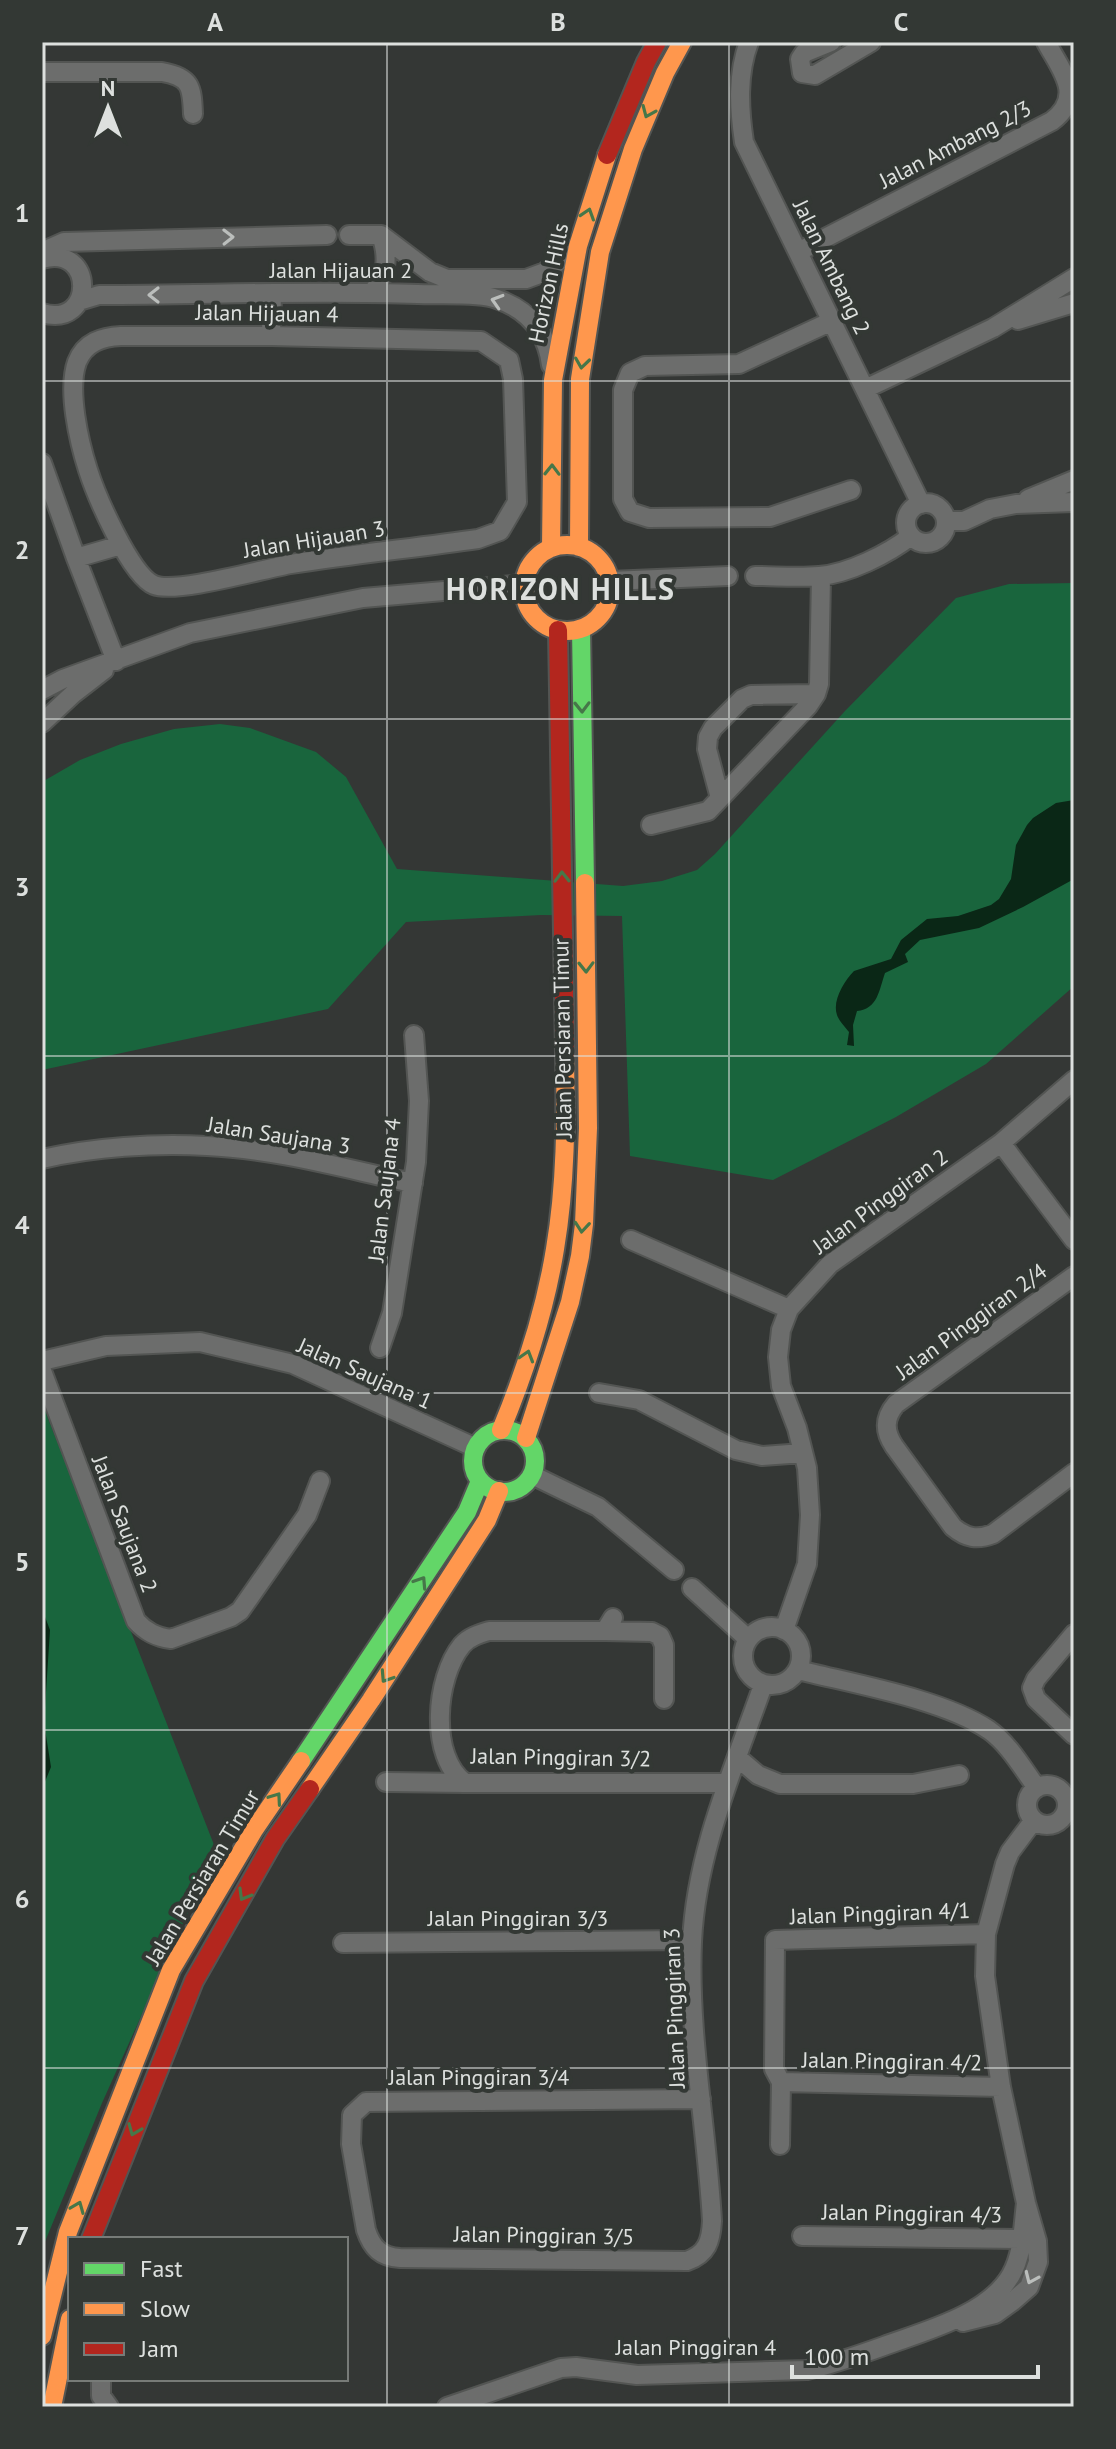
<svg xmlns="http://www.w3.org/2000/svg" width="1116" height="2449" viewBox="0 0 1116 2449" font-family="'PT Sans',sans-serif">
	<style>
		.green { fill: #19653d }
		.water { fill: #0a2716 }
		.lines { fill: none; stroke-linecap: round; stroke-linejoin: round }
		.street-casing { stroke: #535553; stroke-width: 22 }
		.fast-casing { stroke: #535553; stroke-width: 22 }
		.slow-casing { stroke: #535553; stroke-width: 22 }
		.jam-casing { stroke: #535553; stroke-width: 22 }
		.street { stroke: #6c6d6c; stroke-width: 18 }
		.fast { stroke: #63d668; stroke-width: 18 }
		.slow { stroke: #ff974d; stroke-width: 18 }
		.jam { stroke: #b3261e; stroke-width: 18 }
		.oneway { stroke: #467749 }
		.oneway2 { stroke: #bbbebc }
		.grid { fill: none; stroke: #dde0de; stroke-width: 2; stroke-opacity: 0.55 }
		.labels { text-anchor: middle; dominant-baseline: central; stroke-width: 8; stroke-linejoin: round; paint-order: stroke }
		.street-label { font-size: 22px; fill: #dde0de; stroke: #333834 }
		.district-label { font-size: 30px; font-weight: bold; letter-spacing: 2px; fill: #dde0de; stroke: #333834 }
		.neatline { fill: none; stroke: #dde0de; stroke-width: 3 }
		.grid-label { font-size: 26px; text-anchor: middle; font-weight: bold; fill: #dde0de }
	</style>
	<rect width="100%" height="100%" fill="#343735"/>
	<path class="green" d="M 1074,583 L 1074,986 L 986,1064 L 896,1117 L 773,1180 L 630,1156 L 622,916 L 541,915 L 406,922 L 328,1009 L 42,1070 L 42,782 L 80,760 L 121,744 L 174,729 L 220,724 L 250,728 L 316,752 L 346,777 L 397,869 L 623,886 L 662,881 L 697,870 L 715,854 L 845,711 L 956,598 L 1009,584 Z
		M 42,1403 L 216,1850 L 102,2103 L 42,2249 Z"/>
	<path class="water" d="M 1074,800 L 1074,879 L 1023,907 L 979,928 L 920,940 L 905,954 L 908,962 L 885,973 C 879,990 878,1009 857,1011 L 853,1025 L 854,1046 L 847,1045 L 849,1032 C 845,1027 839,1021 837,1015 C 832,1001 844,981 854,971 L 891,959 L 901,940 L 927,919 L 958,916 L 991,905 L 999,899 L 1011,879 L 1016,845 L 1027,825 L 1033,818 L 1056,803 Z
		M 42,1609 L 50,1630 L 44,1723 L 51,1767 L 42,1789 Z"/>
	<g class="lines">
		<g class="street-casing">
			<path id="street" d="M 749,42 C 737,74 739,109 744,142 L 921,504
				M 831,42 L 804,53 L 800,59 L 802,73 L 815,75 L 871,42
				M 42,72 L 162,72 C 191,77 192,87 193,114
				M 349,235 L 381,235 L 430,272 L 447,279 L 526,279 L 545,272 L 578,246
				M 798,252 L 1052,121 C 1085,96 1061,70 1046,42
				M 42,255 L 46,250 L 64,242 L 327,235
				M 42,259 C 95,243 96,329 42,313
				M 372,293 C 387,274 389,258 381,235
				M 79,301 L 99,295 C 205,295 312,290 418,294 C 438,295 480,292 497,299 C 529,310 547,332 551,365
				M 1018,320 L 1074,303
				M 832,321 L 739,364 L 645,366 L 630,373 L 623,390 L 623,499 L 630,512 L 649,518 L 770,517 L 851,490
				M 121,336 L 271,336 L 481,341 L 509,360 L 513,379 L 517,502 L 500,531 L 478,539 C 416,548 353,554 291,564 C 263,569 176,594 154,585 C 130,575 96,495 88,470 C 79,442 67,390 77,362 C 85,342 102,337 121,336 Z
				M 271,336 L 272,294
				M 865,389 L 993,328 L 1074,278
				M 42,463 L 76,558 L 116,661
				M 1028,499 L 1074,480
				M906 523a20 20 0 1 1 40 0a20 20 0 1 1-40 0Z
				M 946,521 L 964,521 L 990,509 L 1016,504 L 1074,502
				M 76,558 L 121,545
				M 755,576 C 776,576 798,578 819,576 C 848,574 888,554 911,536
				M 610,581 L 728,576
				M 42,690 L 63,679 L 190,633 L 363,598 L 524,584
				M 42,723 L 73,694 L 104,670
				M 720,798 L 707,749 L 708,737 L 713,728 L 742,699 L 751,695 L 816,694
				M 651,825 L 708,811 L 808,706 L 816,694 L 819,684 L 821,576
				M 1001,1143 L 1074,1240
				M 42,1159 C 94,1147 154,1143 207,1146 C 276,1149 346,1169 413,1183
				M 631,1240 L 789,1309
				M 1074,1276 L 896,1404 C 884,1418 884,1431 894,1446 L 953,1527 C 966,1538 977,1540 993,1534 L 1074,1473
				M 380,1348 L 392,1313 L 416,1162 L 419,1101 L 414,1035
				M 42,1361 L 106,1346 L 200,1342 L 293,1364 L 476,1448
				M 42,1371 L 136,1621 C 146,1632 156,1637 171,1639 L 231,1617 L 240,1611 L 307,1515 L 320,1481
				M 599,1393 L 639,1400 L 736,1450 L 762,1456 L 803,1453
				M 532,1475 L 598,1507 L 674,1570
				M 692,1588 L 748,1639
				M 613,1618 L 605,1631 L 489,1631 C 479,1634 469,1637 462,1645 C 435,1678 429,1757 465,1783 L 727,1783
				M743 1656a29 29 0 1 1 58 0a29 29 0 1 1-58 0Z
				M 784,1630 L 807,1564 L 810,1515 L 807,1468 L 797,1428 L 781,1386 L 778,1357 L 781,1330 L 789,1309 L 830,1264 L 1001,1143 L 1074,1080
				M 605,1631 L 652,1632 L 660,1636 L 664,1645 L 664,1699
				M 1074,1634 L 1036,1679 L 1032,1688 L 1036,1699 L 1074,1735
				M 798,1670 C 854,1684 942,1699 989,1730 C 1009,1744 1023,1769 1037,1788
				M 738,1758 L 758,1775 L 780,1784 L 913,1784 L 959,1775
				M 386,1782 L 465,1783
				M1027 1805a20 20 0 1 1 40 0a20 20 0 1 1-40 0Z
				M 343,1943 L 692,1940
				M 781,2082 L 774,2069 L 775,1940 L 986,1934
				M 781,2082 L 1001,2087
				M 701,2099 L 366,2102 L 352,2115 L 351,2144 L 366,2230 C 372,2248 381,2257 400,2258 L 687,2261 C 707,2254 711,2241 712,2221 C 707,2128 688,2035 692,1942 C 696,1852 734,1768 763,1685
				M 780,2145 L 781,2082
				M 802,2236 L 1022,2239
				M 963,2322 L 995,2314 L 1013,2301 L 1029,2287 L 1038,2262 L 1037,2241 L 1026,2203 L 1001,2087 L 985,1976 L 986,1934 L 1005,1864 L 1010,1852 L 1034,1820
				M 101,2379 L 101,2396 L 109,2407
				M 447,2407 L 561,2368 L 576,2367 L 637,2375 L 807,2370 C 834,2364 859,2355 884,2346 C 925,2331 988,2315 1011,2275 C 1023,2254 1023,2227 1026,2203"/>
		</g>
		<g class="fast-casing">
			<path id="fast" d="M 581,629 L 585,883
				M473 1461a31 31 0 1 1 62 0a31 31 0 1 1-62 0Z
				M 301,1761 L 467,1512 L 480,1481"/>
		</g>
		<g class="slow-casing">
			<path id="slow" d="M524 588a43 43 0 1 1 86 0a43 43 0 1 1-86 0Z
				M 579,547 L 580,379 L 600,252 L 633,149 L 665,73 L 682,42
				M 551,548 L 553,380 L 578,246 L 607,155
				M 501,1430 C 525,1372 545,1311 555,1249 C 566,1184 566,1119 565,1054
				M 526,1438 L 570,1302 L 580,1256 L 584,1224 L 588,1128 L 585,883
				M 310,1789 L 371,1700 L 487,1520 L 499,1491
				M 42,2336 L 68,2232 L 171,1970 L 254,1830 L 301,1761
				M 52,2407 L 70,2319"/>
		</g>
		<g class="jam-casing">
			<path id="jam" d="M 607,155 L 646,62 L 657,42
				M 558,630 L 565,1054
				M 91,2239 L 194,1981 L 275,1839 L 310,1789"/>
		</g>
		<use href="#street" class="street"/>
		<use href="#fast" class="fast"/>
		<use href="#slow" class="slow"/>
		<use href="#jam" class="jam"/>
	</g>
	<defs><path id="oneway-chevron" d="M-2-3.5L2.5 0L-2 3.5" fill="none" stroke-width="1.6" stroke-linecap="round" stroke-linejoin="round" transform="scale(2)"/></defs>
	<g class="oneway">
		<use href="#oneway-chevron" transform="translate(648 112) rotate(113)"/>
		<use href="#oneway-chevron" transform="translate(588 214) rotate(-72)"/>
		<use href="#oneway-chevron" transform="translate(582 363) rotate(98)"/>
		<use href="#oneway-chevron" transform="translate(552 470) rotate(-89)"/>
		<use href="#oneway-chevron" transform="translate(582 707) rotate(89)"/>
		<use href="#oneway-chevron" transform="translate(562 877) rotate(-91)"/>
		<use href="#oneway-chevron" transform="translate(586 967) rotate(89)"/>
		<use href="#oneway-chevron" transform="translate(582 1227) rotate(95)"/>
		<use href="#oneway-chevron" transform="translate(527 1356) rotate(-73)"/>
		<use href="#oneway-chevron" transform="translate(421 1582) rotate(-57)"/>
		<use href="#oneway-chevron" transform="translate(386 1677) rotate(123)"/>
		<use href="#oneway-chevron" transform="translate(276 1798) rotate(-55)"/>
		<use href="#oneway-chevron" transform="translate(244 1895) rotate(120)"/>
		<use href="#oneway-chevron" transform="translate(134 2130) rotate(112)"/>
		<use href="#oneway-chevron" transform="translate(78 2207) rotate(-68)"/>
	</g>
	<g class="oneway2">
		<use href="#oneway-chevron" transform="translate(228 237) rotate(-1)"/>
		<use href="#oneway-chevron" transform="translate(154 295) rotate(180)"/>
		<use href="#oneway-chevron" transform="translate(497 301) rotate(-163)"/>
		<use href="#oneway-chevron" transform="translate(1031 2278) rotate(114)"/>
	</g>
	<path class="grid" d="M 387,42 L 387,2407M 729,42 L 729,2407M 42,381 L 1074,381M 42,719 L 1074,719M 42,1056 L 1074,1056M 42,1393 L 1074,1393M 42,1730 L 1074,1730M 42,2068 L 1074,2068"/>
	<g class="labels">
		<g class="street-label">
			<text transform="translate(955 144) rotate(-27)">Jalan Ambang 2/3</text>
			<text transform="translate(832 267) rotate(64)">Jalan Ambang 2</text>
			<text x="341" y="270">Jalan Hijauan 2</text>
			<text transform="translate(548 283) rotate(-78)">Horizon Hills</text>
			<text transform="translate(267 313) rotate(1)">Jalan Hijauan 4</text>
			<text transform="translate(314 539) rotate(-9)">Jalan Hijauan 3</text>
			<text transform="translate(562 1038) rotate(-91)">Jalan Persiaran Timur</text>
			<text transform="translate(279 1135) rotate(9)">Jalan Saujana 3</text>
			<text transform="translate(384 1190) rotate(-83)">Jalan Saujana 4</text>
			<text transform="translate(880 1201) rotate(-36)">Jalan Pinggiran 2</text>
			<text transform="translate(971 1321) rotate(-36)">Jalan Pinggiran 2/4</text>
			<text transform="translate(365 1373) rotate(24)">Jalan Saujana 1</text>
			<text transform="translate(125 1524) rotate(69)">Jalan Saujana 2</text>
			<text transform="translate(561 1757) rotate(1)">Jalan Pinggiran 3/2</text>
			<text transform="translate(202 1877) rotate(-59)">Jalan Persiaran Timur</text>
			<text transform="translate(880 1913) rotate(-2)">Jalan Pinggiran 4/1</text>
			<text x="518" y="1918">Jalan Pinggiran 3/3</text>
			<text transform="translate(674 2008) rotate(-92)">Jalan Pinggiran 3</text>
			<text transform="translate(892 2061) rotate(1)">Jalan Pinggiran 4/2</text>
			<text x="479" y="2077">Jalan Pinggiran 3/4</text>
			<text transform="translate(912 2213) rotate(1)">Jalan Pinggiran 4/3</text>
			<text transform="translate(544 2235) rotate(1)">Jalan Pinggiran 3/5</text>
			<text x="696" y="2347">Jalan Pinggiran 4</text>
		</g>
		<g class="district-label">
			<text x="561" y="588">HORIZON HILLS</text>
		</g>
	</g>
	<rect width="1116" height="2449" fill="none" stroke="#333834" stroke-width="88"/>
	<rect x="68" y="2237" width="280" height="144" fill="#333834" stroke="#777b78" stroke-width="2"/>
	<rect x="84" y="2263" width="40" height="12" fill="#63d668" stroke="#777b78" stroke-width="2"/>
	<text x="140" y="2277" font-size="24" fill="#dde0de">Fast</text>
	<rect x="84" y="2303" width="40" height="12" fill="#ff974d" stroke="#777b78" stroke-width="2"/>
	<text x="140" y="2317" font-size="24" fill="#dde0de">Slow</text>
	<rect x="84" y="2343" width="40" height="12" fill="#b3261e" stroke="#777b78" stroke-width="2"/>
	<text x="140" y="2357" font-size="24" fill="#dde0de">Jam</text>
	<g transform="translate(108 108)" stroke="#333834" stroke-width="6" paint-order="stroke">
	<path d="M0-6L14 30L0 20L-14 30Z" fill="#dde0de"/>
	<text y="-12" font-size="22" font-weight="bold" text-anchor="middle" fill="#dde0de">N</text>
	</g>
	<path d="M792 2365v12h246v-12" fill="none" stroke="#dde0de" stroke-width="4"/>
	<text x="804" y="2365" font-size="24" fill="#dde0de" stroke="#333834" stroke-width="6" paint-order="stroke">100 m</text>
	<rect x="44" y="44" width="1028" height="2361" class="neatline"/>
	<g class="grid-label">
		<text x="215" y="31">A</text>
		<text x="558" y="31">B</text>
		<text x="901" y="31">C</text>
		<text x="22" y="222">1</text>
		<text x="22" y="559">2</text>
		<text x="22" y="896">3</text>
		<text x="22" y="1234">4</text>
		<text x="22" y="1571">5</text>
		<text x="22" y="1908">6</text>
		<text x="22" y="2245">7</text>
	</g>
</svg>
